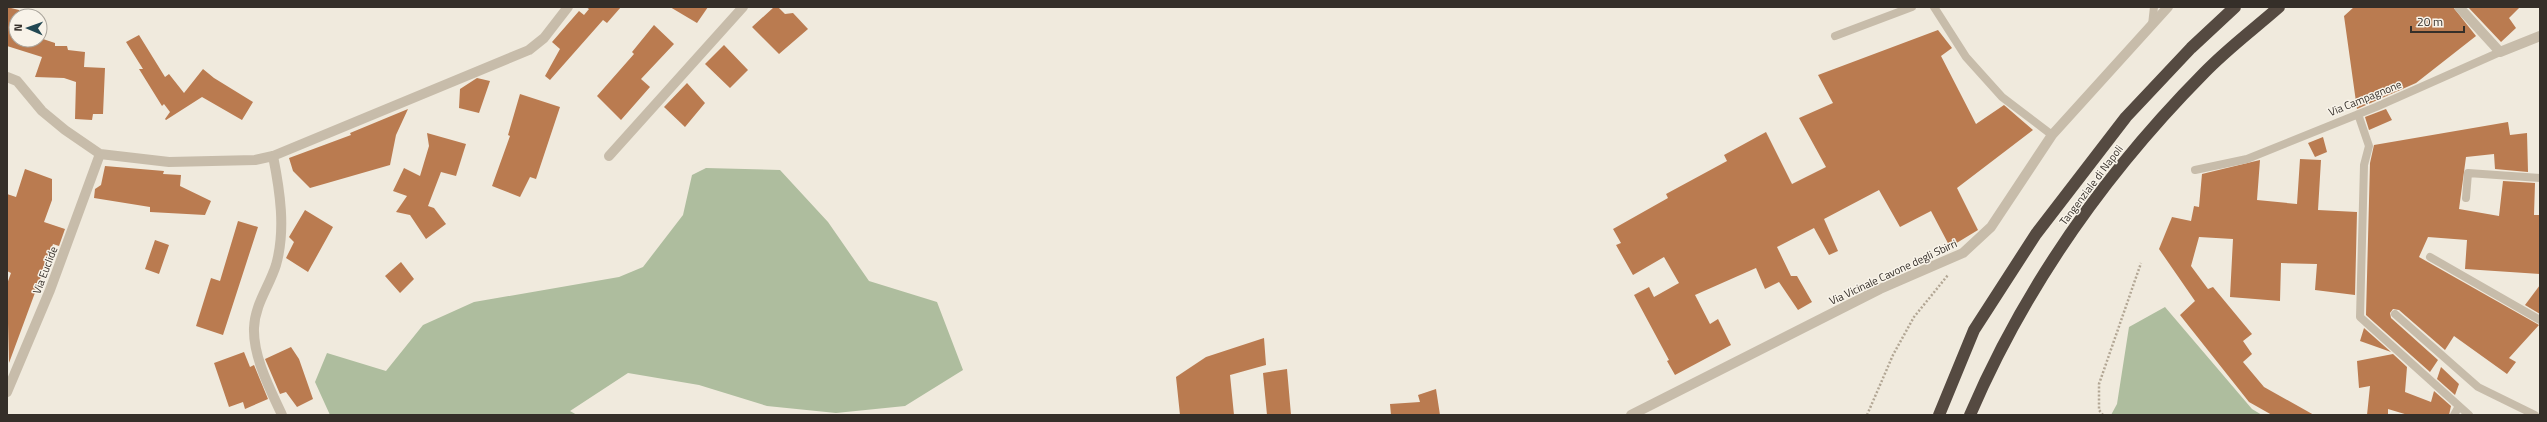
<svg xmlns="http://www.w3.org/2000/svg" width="2547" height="422" viewBox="0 0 2547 422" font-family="'Titillium Web',sans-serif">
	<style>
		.green { fill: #aebd9e }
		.building { fill: #ba7b50 }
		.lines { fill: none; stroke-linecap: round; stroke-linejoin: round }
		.path { stroke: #b2a694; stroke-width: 2.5; stroke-dasharray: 2 2; stroke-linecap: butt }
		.service { stroke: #c7bcaa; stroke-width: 8 }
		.minor { stroke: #c7bcaa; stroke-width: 10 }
		.motorway { stroke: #554a41; stroke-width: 12 }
		.labels { text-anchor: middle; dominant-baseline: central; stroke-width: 3; stroke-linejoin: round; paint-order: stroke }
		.street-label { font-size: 11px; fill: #352f29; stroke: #f8f3e9 }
	</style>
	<rect width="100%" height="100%" fill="#f0eadd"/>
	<path class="green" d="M 706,168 L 780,170 L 828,222 L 869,281 L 937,302 L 963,370 L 905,406 L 836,413 L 767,406 L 699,385 L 628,373 L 570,411 L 577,415 L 330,415 L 315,382 L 327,353 L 386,371 L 423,325 L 474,302 L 619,277 L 643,267 L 683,215 L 692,175 Z
		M 2165,307 L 2252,409 L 2262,415 L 2111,415 L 2117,404 L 2129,327 Z"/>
	<path class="building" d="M 7,7 L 19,10 L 21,16 L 16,16 L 16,40 L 40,40 L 40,38 L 55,43 L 55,46 L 67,46 L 68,50 L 85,52 L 84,67 L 105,68 L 103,114 L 93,114 L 92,120 L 75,119 L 76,82 L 64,78 L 35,77 L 42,57 L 7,46 Z
		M 586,7 L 621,7 L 607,23 L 603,20 L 550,80 L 545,76 L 560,49 L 552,42 L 579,11 L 584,15 L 589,9 Z
		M 670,7 L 708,7 L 697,23 Z
		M 774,7 L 778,7 L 785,14 L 793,13 L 808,29 L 779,54 L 752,27 Z
		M 2354,7 L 2453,7 L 2476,36 L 2416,83 L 2357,109 L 2344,16 Z
		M 2468,7 L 2520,7 L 2509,18 L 2516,28 L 2501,42 Z
		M 654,25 L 674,44 L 641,79 L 650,87 L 621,120 L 597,96 L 634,54 L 632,52 Z
		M 1938,30 L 1952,48 L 1941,56 L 1976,124 L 2004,105 L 2033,130 L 1957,188 L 1978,230 L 1950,247 L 1931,211 L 1900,227 L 1879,190 L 1824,219 L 1838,251 L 1829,255 L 1814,228 L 1777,247 L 1791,276 L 1797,276 L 1812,302 L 1798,310 L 1779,282 L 1765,289 L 1756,268 L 1695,295 L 1710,324 L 1718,319 L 1731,345 L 1675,375 L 1667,361 L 1669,360 L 1634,295 L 1649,287 L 1654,297 L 1679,283 L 1664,257 L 1633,275 L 1616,245 L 1621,243 L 1613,229 L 1668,198 L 1666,194 L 1727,161 L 1724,155 L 1766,132 L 1792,184 L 1826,167 L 1799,118 L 1833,103 L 1818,75 Z
		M 139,35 L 165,77 L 169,74 L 184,93 L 203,69 L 214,78 L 253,102 L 242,120 L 202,97 L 166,120 L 165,119 L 170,112 L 164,104 L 162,106 L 139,69 L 143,69 L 126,42 Z
		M 724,45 L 748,70 L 730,88 L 705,64 Z
		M 477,78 L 490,81 L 479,113 L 459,108 L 460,89 Z
		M 687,83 L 705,103 L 685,127 L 664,107 Z
		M 520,94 L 560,107 L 536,179 L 530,177 L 520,197 L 492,186 L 510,136 L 508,135 Z
		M 408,109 L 396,135 L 390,165 L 310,188 L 293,171 L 289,158 L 351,135 L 350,133 Z
		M 2386,109 L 2392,120 L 2369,130 L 2365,117 Z
		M 2508,122 L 2510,135 L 2527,133 L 2528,172 L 2495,169 L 2494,154 L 2466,157 L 2459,209 L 2499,216 L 2503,181 L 2535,183 L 2534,215 L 2540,215 L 2540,274 L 2465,269 L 2467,240 L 2428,237 L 2419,257 L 2539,325 L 2509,358 L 2516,362 L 2507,374 L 2454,336 L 2445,350 L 2399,310 L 2393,309 L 2390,313 L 2391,318 L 2438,360 L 2430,372 L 2366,315 L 2370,163 L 2374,145 Z
		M 427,133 L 466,144 L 456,176 L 441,172 L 428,206 L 434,208 L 446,224 L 426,239 L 410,215 L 396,212 L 407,196 L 393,191 L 404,168 L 420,176 L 429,146 Z
		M 2323,137 L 2327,152 L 2315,157 L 2308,143 Z
		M 2300,159 L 2321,160 L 2318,210 L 2357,212 L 2355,295 L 2315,290 L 2317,264 L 2281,263 L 2280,301 L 2230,297 L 2233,239 L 2199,237 L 2191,266 L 2208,289 L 2213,287 L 2252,334 L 2243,341 L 2252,354 L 2243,362 L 2264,387 L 2314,415 L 2272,415 L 2249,402 L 2180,315 L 2195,301 L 2159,249 L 2172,217 L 2191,221 L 2194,206 L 2199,207 L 2202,174 L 2260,160 L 2257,200 L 2297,204 Z
		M 105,166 L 164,171 L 163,174 L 181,175 L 180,186 L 211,201 L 205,215 L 150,212 L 150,207 L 94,198 L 95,189 L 101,185 Z
		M 25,169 L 52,179 L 52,200 L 44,222 L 65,229 L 59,246 L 53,244 L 9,363 L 7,284 L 11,273 L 7,271 L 7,194 L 16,197 Z
		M 305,210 L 333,227 L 308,272 L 286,258 L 294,242 L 289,237 Z
		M 238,221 L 258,227 L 223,335 L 196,326 L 211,278 L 220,281 Z
		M 155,240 L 169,245 L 159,274 L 145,269 Z
		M 401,262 L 414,279 L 400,293 L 385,276 Z
		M 2540,285 L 2540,314 L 2525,305 Z
		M 2364,328 L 2391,352 L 2360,341 Z
		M 1264,338 L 1266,365 L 1230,375 L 1234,415 L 1180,415 L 1176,377 L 1206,357 Z
		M 291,347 L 299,359 L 313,399 L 297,407 L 286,392 L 280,394 L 265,359 Z
		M 244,352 L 250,367 L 254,365 L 268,399 L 245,409 L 243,402 L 229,407 L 214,363 Z
		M 2393,354 L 2407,367 L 2405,392 L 2431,402 L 2434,391 L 2451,406 L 2449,415 L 2408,415 L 2388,409 L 2388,415 L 2367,415 L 2370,386 L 2359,388 L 2357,361 Z
		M 2441,367 L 2459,384 L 2455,395 L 2437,379 Z
		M 1287,369 L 1291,415 L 1267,415 L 1263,373 Z
		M 1436,389 L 1440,415 L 1391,415 L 1390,404 L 1420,402 L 1418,395 Z"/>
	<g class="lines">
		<path class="path" d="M 1867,415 L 1893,355 L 1914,317 L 1948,275
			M 2103,415 L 2099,410 L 2099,384 L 2141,263"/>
		<path class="service" d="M 1934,7 L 1966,57 L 2002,97 L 2052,135
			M 2152,25 L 2154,7
			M 1835,36 L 1912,7
			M 2358,114 L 2369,146 L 2364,165 L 2360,317 L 2469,415
			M 2195,170 L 2247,159 L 2376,107 L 2500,52
			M 2466,198 L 2468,173 L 2540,178
			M 2430,257 L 2540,320
			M 2395,314 L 2478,387 L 2535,415
			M 2454,415 L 2459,406"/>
		<path class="minor" d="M 2459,7 L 2500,52 L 2540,36
			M 7,77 L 17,81 L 42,111 L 65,130 L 100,154 L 169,162 L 255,160 L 273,156 L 529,50 L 544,38 L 568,7
			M 273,156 C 280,191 286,230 276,265 C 269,287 255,304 254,328 C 253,357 270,389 282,415
			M 609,156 L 743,7
			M 7,392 L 50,290 L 100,154
			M 1631,415 L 1880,289 L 1963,253 L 1991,227 L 2052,135 L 2168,7"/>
		<path class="motorway" d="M 1939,415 L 1974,330 L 2036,234 L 2126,117 L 2191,48 L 2235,7
			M 1970,415 C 2025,287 2106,172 2204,73 C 2227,49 2254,29 2279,7"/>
	</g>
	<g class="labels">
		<g class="street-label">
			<text transform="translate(2365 98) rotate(-22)">Via Campagnone</text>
			<text transform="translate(2091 185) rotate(-53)">Tangenziale di Napoli</text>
			<text transform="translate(45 270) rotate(-69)">Via Euclide</text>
			<text transform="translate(1893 272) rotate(-25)">Via Vicinale Cavone degli Sbirri</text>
		</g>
	</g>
	<rect width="2547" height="422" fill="none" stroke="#352f29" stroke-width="16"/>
	<g transform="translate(28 28) rotate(272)"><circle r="19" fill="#f8f3e9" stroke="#aaa59c"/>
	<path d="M0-3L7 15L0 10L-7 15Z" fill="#224853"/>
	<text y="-6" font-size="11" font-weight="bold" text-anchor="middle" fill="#352f29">N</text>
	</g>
	<path d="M2411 26v6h53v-6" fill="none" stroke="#352f29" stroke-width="2"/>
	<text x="2417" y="26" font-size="12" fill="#352f29" stroke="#f8f3e9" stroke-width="3" paint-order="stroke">20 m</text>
</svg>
